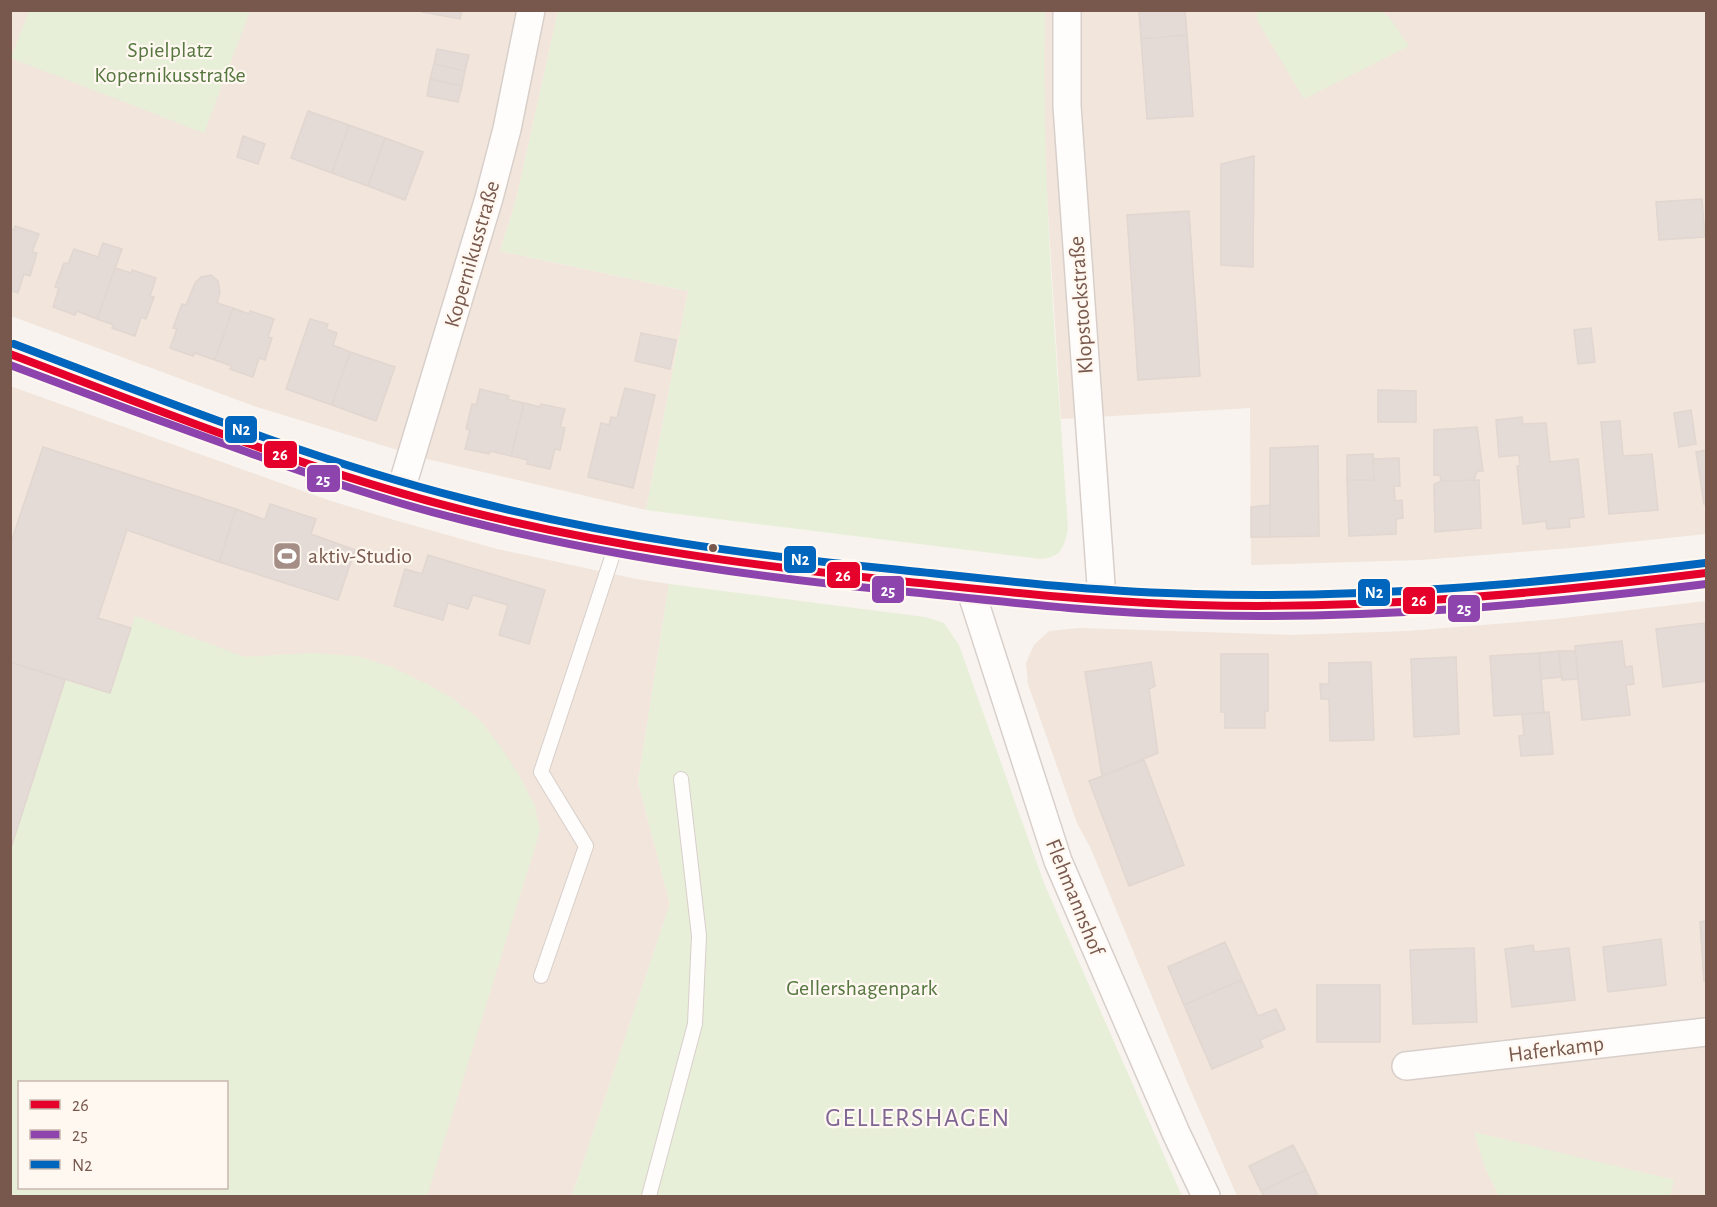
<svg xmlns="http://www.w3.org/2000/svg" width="1717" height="1207" viewBox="0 0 1717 1207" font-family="'Alegreya Sans',sans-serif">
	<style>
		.residential { fill: #f1e5dc; fill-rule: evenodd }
		.green { fill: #e8efd9; fill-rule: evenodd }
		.building { fill: #e5dbd6; stroke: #e1d6d0; stroke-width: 1.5 }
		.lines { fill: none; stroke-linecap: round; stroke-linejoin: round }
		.lane-casing { stroke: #d8cfca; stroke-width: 16 }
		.street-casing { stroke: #d8cfca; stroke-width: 30 }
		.lane { stroke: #fefdfc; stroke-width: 14 }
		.street { stroke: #fefdfc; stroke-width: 27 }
		.bus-1-casing { stroke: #fff8f1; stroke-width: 12 }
		.bus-2-casing { stroke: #fff8f1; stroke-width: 12 }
		.bus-3-casing { stroke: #fff8f1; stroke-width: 12 }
		.bus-1 { stroke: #e4002b; stroke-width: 8 }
		.bus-2 { stroke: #8e44ad; stroke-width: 8 }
		.bus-3 { stroke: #0065bd; stroke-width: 8 }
		.bus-dot { fill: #78584d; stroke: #fff8f1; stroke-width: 2 }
		.labels { text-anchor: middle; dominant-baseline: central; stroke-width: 4.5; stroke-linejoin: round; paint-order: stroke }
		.park-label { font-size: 22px; fill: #577741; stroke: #fff8f1 }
		.street-label { font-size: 22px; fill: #78584d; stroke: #fff8f1 }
		.poi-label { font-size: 22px; fill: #78584d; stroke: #fff8f1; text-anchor: start }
		.quarter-label { font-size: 26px; letter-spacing: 1.5px; fill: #7f6693; stroke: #fff8f1 }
		.line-badge { stroke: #fff8f1; stroke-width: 2 }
		.badge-label { font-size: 16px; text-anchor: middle; font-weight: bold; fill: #fff }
	</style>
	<rect width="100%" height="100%" fill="#f8f3ee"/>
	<path class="residential" d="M 10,11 L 558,11 L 516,200 L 500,251 L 688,291 L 646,510 L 427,459 L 257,407 L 11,316 Z
		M 1045,11 L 1706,11 L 1706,534 L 1582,547 L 1421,560 L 1251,565 L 1250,408 L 1061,419 L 1045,163 L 1043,86 Z
		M 10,386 L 328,500 L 387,518 L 497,549 L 636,579 L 669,584 L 638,782 L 670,904 L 572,1196 L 11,1196 ZM 20,1082 L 226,1082 L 226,1188 L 20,1188 Z
		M 1706,601 L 1706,1196 L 1237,1196 L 1191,1091 L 1091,849 L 1077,823 L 1028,684 L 1026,663 L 1034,645 L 1049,631 L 1079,628 L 1292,635 L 1408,631 L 1556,619 Z"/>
	<path class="green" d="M 29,11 L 250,10 L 250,11 L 204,133 L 11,58 Z
		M 558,11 L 1045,11 C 1041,184 1057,357 1068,530 C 1063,549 1061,557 1041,559 L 646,510 L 688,291 L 500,251 L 516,200 Z
		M 1257,11 L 1382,11 L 1389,17 L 1409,46 L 1304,99 L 1257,20 Z
		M 669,584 L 925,617 L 944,623 L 959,645 L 1044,883 L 1182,1196 L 572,1196 L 670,904 L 638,782 Z
		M 135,616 L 245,657 L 311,653 L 357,656 L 391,667 L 427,684 L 452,698 L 480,720 L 500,746 L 519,775 L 535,806 L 540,831 L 427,1196 L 11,1196 L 11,850 L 65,680 L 110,693 ZM 20,1082 L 226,1082 L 226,1188 L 20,1188 Z
		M 1474,1132 L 1674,1180 L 1670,1196 L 1499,1196 L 1485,1168 Z"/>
	<path class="building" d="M 422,10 L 462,10 L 460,19 L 422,12 Z
		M 1139,10 L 1185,10 L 1187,35 L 1141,39 Z
		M 1187,35 L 1193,116 L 1147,119 L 1141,39 Z
		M 437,49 L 469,55 L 465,71 L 434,64 Z
		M 434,64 L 465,71 L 462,86 L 430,79 Z
		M 430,79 L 462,86 L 458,102 L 427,96 Z
		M 308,111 L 349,125 L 332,173 L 291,158 Z
		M 349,125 L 385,138 L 368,186 L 332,173 Z
		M 243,136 L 265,144 L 258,164 L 237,157 Z
		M 385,138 L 423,152 L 405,200 L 368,186 Z
		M 1254,156 L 1253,267 L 1221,265 L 1221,164 Z
		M 1702,199 L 1705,237 L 1659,240 L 1656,202 Z
		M 1189,211 L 1200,376 L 1138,380 L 1127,215 Z
		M 15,226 L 39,234 L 32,252 L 37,253 L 30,276 L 24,274 L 18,293 L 10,290 L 10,228 L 14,230 Z
		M 103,243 L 122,249 L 97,319 L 77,311 L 75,315 L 53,307 L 59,288 L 55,287 L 64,263 L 68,264 L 74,249 L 98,257 Z
		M 115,268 L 131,273 L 132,270 L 156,278 L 150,296 L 154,297 L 146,319 L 141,317 L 135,336 L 112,328 L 114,325 L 97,319 Z
		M 211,275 L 218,281 L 220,292 L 217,303 L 233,308 L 215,360 L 195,353 L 193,356 L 170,348 L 177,329 L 173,328 L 182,304 L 186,305 L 195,283 L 201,277 Z
		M 233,308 L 249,314 L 250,311 L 274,319 L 268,337 L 272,338 L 265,360 L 259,358 L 253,377 L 230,369 L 232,366 L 215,360 Z
		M 310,319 L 328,324 L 326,329 L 337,333 L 333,345 L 350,352 L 332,405 L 286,389 Z
		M 1591,328 L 1595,362 L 1578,364 L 1574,330 Z
		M 641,333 L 676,340 L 670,369 L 635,361 Z
		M 350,352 L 395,367 L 376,421 L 332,405 Z
		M 625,388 L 655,395 L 633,488 L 588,477 L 601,423 L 609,425 L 611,417 L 617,418 Z
		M 480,389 L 509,396 L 507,399 L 524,403 L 511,456 L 490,451 L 489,454 L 465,449 L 470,430 L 466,429 L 472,404 L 476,405 Z
		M 1378,390 L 1416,391 L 1416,422 L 1378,422 Z
		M 524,403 L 540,407 L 541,404 L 565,409 L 560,427 L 565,428 L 560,450 L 555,449 L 550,469 L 527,464 L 528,460 L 511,456 Z
		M 1691,410 L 1696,444 L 1679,447 L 1674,413 Z
		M 1522,417 L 1523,424 L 1546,423 L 1550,462 L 1578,459 L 1584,517 L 1569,519 L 1570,527 L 1547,529 L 1546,521 L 1523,524 L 1517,466 L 1520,466 L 1519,455 L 1499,457 L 1496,420 Z
		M 1620,421 L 1623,456 L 1652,454 L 1658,510 L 1609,514 L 1601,422 Z
		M 1477,427 L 1483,471 L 1477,471 L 1474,480 L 1441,481 L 1440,475 L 1434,475 L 1434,430 Z
		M 1318,446 L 1319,536 L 1270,537 L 1270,448 Z
		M 43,447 L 236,509 L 219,562 L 127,530 L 98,618 L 131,628 L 110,693 L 10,662 L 10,545 Z
		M 1706,450 L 1706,504 L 1704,504 L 1696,452 Z
		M 1373,454 L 1374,480 L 1347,480 L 1347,455 Z
		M 1399,458 L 1400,486 L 1394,486 L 1395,501 L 1402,500 L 1403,518 L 1396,519 L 1396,534 L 1349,536 L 1347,480 L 1374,480 L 1373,459 Z
		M 1479,480 L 1481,528 L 1435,532 L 1434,484 L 1441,481 Z
		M 270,504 L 316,519 L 311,534 L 355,550 L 338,600 L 219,562 L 236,509 L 265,520 Z
		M 1270,505 L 1270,537 L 1251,537 L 1251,507 Z
		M 428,555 L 545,590 L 529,644 L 499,635 L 508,605 L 473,595 L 468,609 L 448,603 L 443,620 L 394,606 L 405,569 L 422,574 Z
		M 1704,623 L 1706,643 L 1706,681 L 1663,687 L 1656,629 Z
		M 1622,641 L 1625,667 L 1632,666 L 1634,684 L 1626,685 L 1630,715 L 1582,720 L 1575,646 Z
		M 1559,651 L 1561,677 L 1541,679 L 1539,653 Z
		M 1559,651 L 1575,651 L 1578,679 L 1562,680 Z
		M 1539,653 L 1544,713 L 1494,716 L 1490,656 Z
		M 1221,654 L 1268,654 L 1268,711 L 1265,711 L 1265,728 L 1225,728 L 1225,712 L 1221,712 Z
		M 1456,657 L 1459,734 L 1414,737 L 1411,659 Z
		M 10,662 L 65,680 L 10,851 Z
		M 1151,662 L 1155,686 L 1149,689 L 1158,753 L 1102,776 L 1085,672 Z
		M 1371,662 L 1374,740 L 1330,741 L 1329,699 L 1321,699 L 1320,684 L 1329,684 L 1329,663 Z
		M 1549,712 L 1553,754 L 1521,756 L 1519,736 L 1524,735 L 1522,714 Z
		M 1144,760 L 1184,865 L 1129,886 L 1089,781 Z
		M 1706,921 L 1706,981 L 1704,981 L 1700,922 Z
		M 1661,939 L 1666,985 L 1608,992 L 1603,947 Z
		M 1225,942 L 1242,980 L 1184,1005 L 1168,967 Z
		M 1533,945 L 1534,952 L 1569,948 L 1575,1000 L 1512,1007 L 1505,949 Z
		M 1474,948 L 1477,1022 L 1413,1024 L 1410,950 Z
		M 1242,980 L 1258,1016 L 1276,1009 L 1285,1029 L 1260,1040 L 1263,1047 L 1212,1069 L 1184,1005 Z
		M 1317,985 L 1380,985 L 1380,1042 L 1317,1042 Z
		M 1293,1145 L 1306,1170 L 1261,1191 L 1249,1166 Z
		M 1306,1170 L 1317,1194 L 1313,1196 L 1264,1196 L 1261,1191 Z"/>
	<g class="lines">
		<g class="lane-casing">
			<path id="lane" d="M 541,976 L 586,846 L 541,772 L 617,542
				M 649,1196 L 695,1024 L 699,936 L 681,779"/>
		</g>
		<g class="street-casing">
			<path id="street" d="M 1067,10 L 1067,106 L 1102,599
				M 10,354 C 97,387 184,419 272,450 C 315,465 359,482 404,494 C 563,539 727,564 891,580 C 992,590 1094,602 1195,605 C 1366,610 1537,595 1706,573
				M 400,493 L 489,198 L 507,129 L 531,10
				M 970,588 L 1058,861 L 1176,1133 L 1206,1196
				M 1406,1066 L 1706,1032"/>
		</g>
		<use href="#lane" class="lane"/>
		<use href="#street" class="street"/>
		<g class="bus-1-casing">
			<path id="bus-1" d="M 10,354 C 158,410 309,471 463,510 C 606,546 753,566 900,581 C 998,591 1096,602 1194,605 C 1366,610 1536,594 1706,573"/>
		</g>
		<g class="bus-2-casing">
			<path id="bus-2" d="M 10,365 C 89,395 168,424 247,452 C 319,478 389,502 463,520 C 606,556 753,577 900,591 C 998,601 1096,613 1195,615 C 1366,620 1537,605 1706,584"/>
		</g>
		<g class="bus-3-casing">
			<path id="bus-3" d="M 14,344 C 162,400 311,460 465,499 C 608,536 754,556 901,570 C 998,580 1096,592 1195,594 C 1365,599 1535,584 1705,563"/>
		</g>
		<use href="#bus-1" class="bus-1"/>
		<use href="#bus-2" class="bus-2"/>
		<use href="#bus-3" class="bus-3"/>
	</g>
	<defs>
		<g id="stadium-square" transform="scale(1.5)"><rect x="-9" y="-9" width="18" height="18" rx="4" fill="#a58e85" stroke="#fff8f1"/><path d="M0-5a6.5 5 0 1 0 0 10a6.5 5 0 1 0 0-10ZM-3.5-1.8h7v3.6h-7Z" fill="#fff"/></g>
	</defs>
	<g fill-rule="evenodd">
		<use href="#stadium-square" x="287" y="556"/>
	</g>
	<circle class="bus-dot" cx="713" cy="548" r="5"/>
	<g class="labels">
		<g class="park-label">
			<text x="170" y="50">Spielplatz<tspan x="170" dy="25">Kopernikusstraße</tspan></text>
			<text x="862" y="988">Gellershagenpark</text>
		</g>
		<g class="street-label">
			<text transform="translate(472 254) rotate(-74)">Kopernikusstraße</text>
			<text transform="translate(1081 305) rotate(-94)">Klopstockstraße</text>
			<text transform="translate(1075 897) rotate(68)">Flehmannshof</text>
			<text transform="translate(1556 1049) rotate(-7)">Haferkamp</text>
		</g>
		<g class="poi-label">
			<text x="308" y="556">aktiv-Studio</text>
		</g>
		<g class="quarter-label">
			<text x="918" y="1118">GELLERSHAGEN</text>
		</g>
	</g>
	<g class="line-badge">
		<rect x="224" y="415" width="34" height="29" rx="6" fill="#0065bd"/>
		<rect x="263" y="440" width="35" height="29" rx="6" fill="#e4002b"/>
		<rect x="306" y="464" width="35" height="29" rx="6" fill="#8e44ad"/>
		<rect x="783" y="545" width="34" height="29" rx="6" fill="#0065bd"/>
		<rect x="826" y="561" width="35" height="28" rx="6" fill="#e4002b"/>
		<rect x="871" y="575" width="34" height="29" rx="6" fill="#8e44ad"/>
		<rect x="1357" y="578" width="34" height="29" rx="6" fill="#0065bd"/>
		<rect x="1402" y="586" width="34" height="29" rx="6" fill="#e4002b"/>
		<rect x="1447" y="594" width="34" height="29" rx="6" fill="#8e44ad"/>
	</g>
	<g class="badge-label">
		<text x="241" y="435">N2</text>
		<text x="280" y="460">26</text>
		<text x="323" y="485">25</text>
		<text x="800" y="565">N2</text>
		<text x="843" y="581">26</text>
		<text x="888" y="596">25</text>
		<text x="1374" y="598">N2</text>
		<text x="1419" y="606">26</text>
		<text x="1464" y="614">25</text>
	</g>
	<rect width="1717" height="1207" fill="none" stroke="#78584d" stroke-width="24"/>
	<rect x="18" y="1081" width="210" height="108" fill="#fff8f1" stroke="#c9b8af" stroke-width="1.5"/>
	<rect x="30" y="1100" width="30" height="9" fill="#e4002b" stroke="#c9b8af" stroke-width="1.5"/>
	<text x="72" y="1111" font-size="18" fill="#78584d">26</text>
	<rect x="30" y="1130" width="30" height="9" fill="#8e44ad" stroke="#c9b8af" stroke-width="1.5"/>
	<text x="72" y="1141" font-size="18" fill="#78584d">25</text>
	<rect x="30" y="1160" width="30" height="9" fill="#0065bd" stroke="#c9b8af" stroke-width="1.5"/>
	<text x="72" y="1171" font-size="18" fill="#78584d">N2</text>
</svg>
